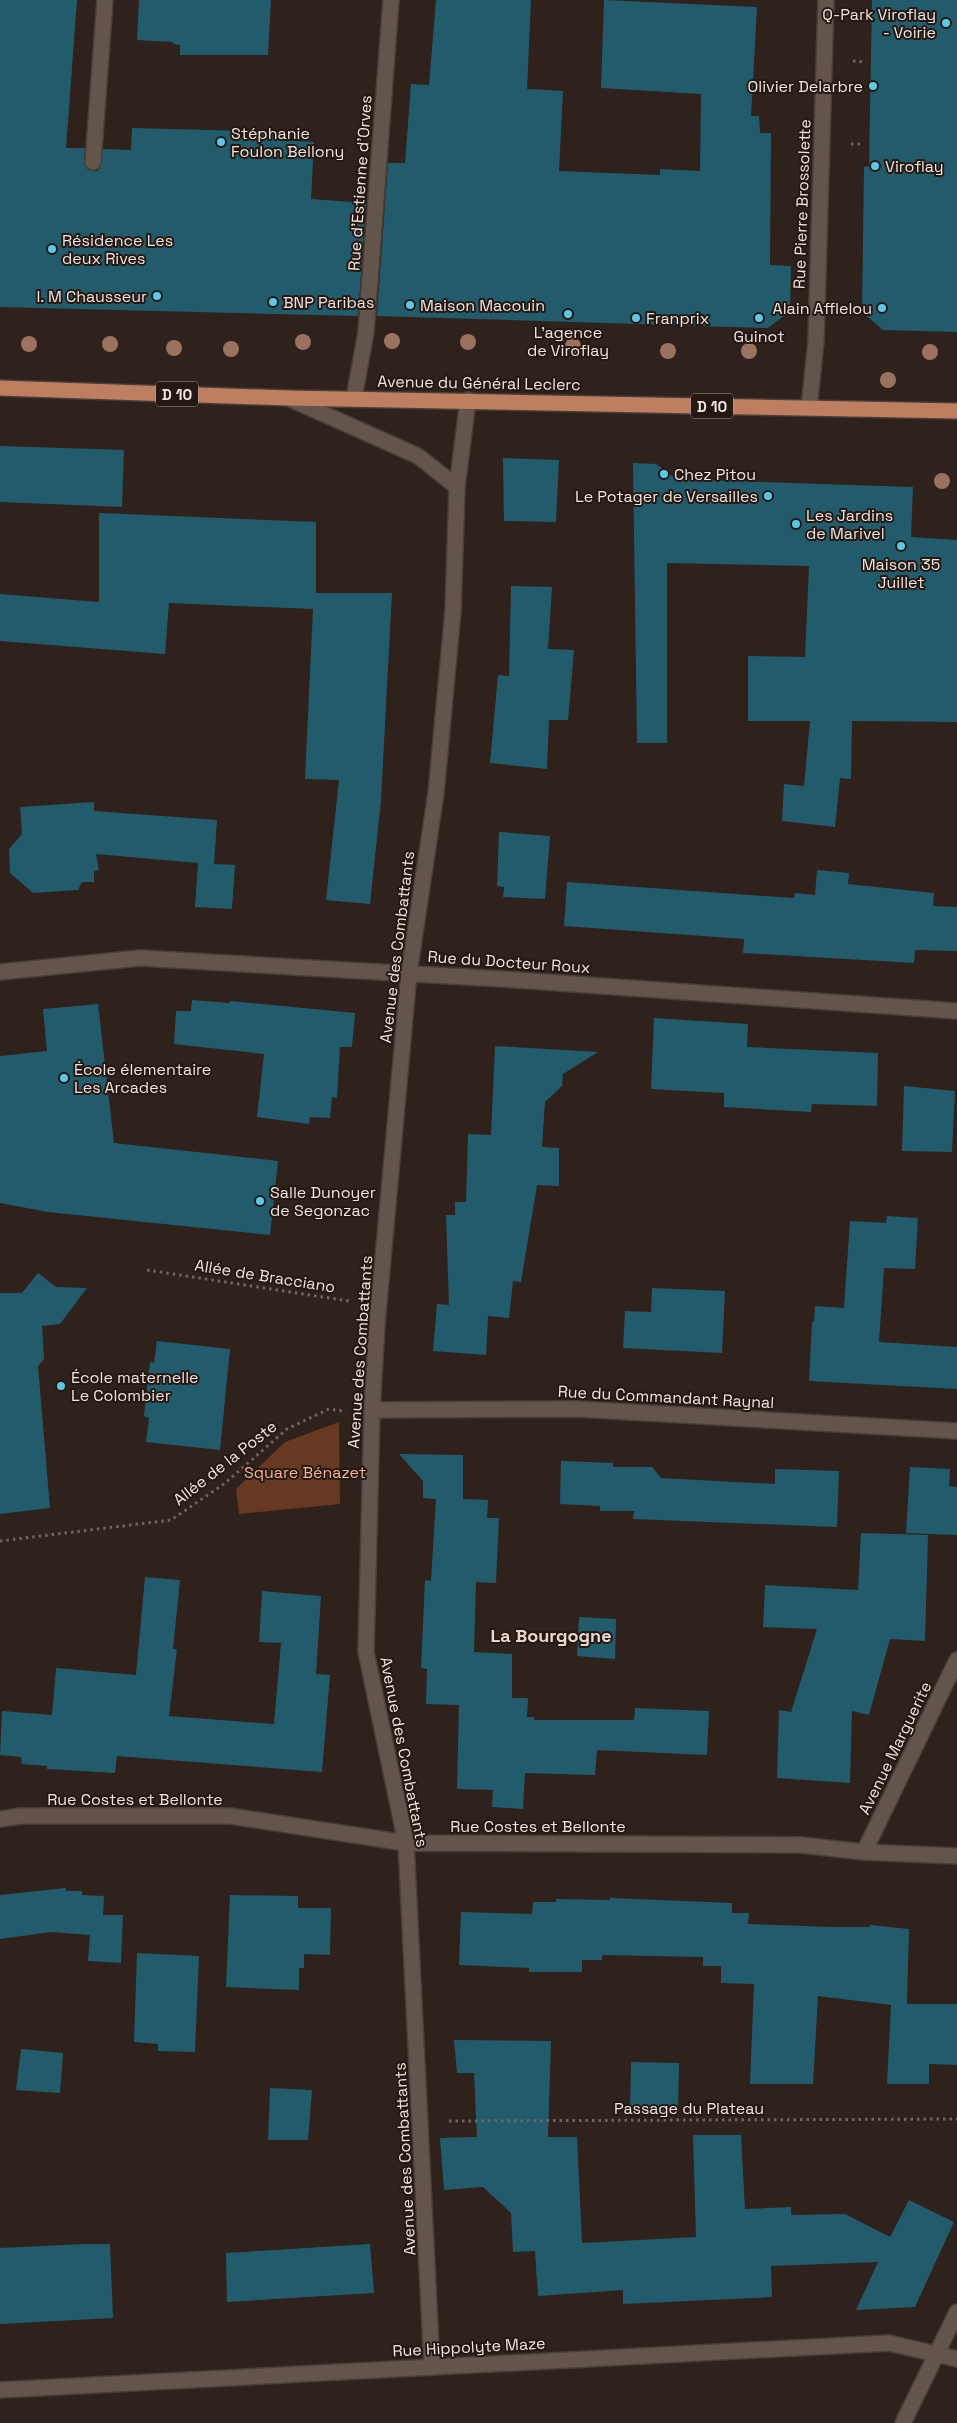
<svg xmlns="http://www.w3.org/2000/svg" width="957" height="2423" viewBox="0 0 957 2423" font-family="'Space Grotesk',sans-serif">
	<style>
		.green { fill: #683922 }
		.building { fill: #225c6c }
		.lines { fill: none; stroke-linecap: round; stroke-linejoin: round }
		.lane-casing { stroke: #4a3e3a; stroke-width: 18 }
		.street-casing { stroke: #4a3e3a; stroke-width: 18 }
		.primary-casing { stroke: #4a3e3a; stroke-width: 18 }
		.path { stroke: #716560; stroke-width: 3; stroke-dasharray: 2.5 4; stroke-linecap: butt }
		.lane { stroke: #63544c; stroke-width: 15 }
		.street { stroke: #63544c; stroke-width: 15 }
		.primary { stroke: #be7f60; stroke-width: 15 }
		.tree { fill: #9b7260 }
		.poi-dot { fill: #5cc7e7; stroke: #251812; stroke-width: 2 }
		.labels { text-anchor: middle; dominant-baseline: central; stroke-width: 4; stroke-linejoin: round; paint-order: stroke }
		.shield { fill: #251812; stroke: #b2a7a2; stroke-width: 1 }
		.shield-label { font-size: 15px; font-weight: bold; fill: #eee4e0 }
		.poi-label { font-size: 16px; fill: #eee4e0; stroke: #251812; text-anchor: start }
		.street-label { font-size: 16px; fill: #eee4e0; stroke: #251812 }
		.park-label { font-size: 16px; fill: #f3b598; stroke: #251812 }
		.neighbourhood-label { font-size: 18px; font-weight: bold; fill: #e9d6ce; stroke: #251812 }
	</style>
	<rect width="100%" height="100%" fill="#2f211b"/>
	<path class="green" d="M 339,1422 L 340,1504 L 239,1514 L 236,1489 L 285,1442 Z"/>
	<path class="building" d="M 0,0 L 77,0 L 66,148 L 85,148 L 84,162 L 88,170 L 97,171 L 100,168 L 103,149 L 131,150 L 132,128 L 280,132 L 280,140 L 314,142 L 311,199 L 366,203 L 358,316 L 0,307 Z
		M 139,0 L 271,0 L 268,55 L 180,55 L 180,45 L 173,44 L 173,42 L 137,40 Z
		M 436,0 L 531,0 L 527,89 L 563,91 L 559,171 L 660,175 L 660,169 L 700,171 L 701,94 L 601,88 L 604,0 L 757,7 L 751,116 L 759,116 L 760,133 L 771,133 L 770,265 L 791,266 L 790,311 L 768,328 L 377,316 L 388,163 L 405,163 L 411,84 L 429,85 Z
		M 872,0 L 957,0 L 957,332 L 883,330 L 862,312 L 864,167 L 869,166 Z
		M 0,446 L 124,450 L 122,507 L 0,502 Z
		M 503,458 L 559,460 L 556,522 L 504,521 Z
		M 633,463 L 656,464 L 675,478 L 702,480 L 913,487 L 911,537 L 957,540 L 957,722 L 852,721 L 851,779 L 840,778 L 835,827 L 782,821 L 784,784 L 804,786 L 810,721 L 748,721 L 748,656 L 805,657 L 809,566 L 667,563 L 667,743 L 637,743 Z
		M 99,513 L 316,522 L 316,593 L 392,593 L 381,800 L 370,904 L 326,900 L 339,780 L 305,779 L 313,609 L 169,603 L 165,654 L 0,641 L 0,594 L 99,602 Z
		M 511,586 L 552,587 L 548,649 L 574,650 L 568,720 L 549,720 L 547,769 L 490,763 L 498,675 L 509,676 Z
		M 94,802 L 94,811 L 217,820 L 214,864 L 235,865 L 232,909 L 195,907 L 198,863 L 96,854 L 99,870 L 94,871 L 94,882 L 82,882 L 78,890 L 33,893 L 10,873 L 9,849 L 22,834 L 20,807 Z
		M 499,832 L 550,836 L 545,899 L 503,897 L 504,887 L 497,886 Z
		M 817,870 L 849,873 L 848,884 L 934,893 L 933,906 L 957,907 L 957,951 L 915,950 L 914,963 L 743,953 L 744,939 L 564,926 L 567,882 L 794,898 L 795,893 L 815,895 Z
		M 192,1000 L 230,1003 L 230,1001 L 355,1013 L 352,1047 L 340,1047 L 337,1098 L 332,1097 L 330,1118 L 310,1117 L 309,1124 L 257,1117 L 264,1054 L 174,1044 L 176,1011 L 191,1011 Z
		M 98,1004 L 114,1143 L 278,1161 L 270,1235 L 48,1212 L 0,1203 L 0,1056 L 47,1051 L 43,1009 Z
		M 654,1018 L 748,1024 L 747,1047 L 878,1053 L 877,1106 L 812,1104 L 811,1112 L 724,1107 L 724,1093 L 651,1089 Z
		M 495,1046 L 598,1052 L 563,1074 L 562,1086 L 545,1102 L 542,1147 L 559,1148 L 559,1186 L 537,1185 L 521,1282 L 513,1281 L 509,1318 L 488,1316 L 486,1355 L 433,1351 L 437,1304 L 449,1305 L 446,1215 L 455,1215 L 455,1202 L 466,1202 L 468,1134 L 491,1135 Z
		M 904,1086 L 955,1091 L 952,1152 L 902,1151 Z
		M 887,1216 L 918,1218 L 915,1269 L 884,1268 L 879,1342 L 957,1347 L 957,1389 L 809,1381 L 812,1322 L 814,1322 L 815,1306 L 844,1308 L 850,1221 L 886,1223 Z
		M 38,1273 L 56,1287 L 87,1288 L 60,1324 L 42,1326 L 44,1359 L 38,1366 L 50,1508 L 0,1514 L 0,1293 L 22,1293 Z
		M 652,1288 L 725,1291 L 722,1353 L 623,1348 L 625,1311 L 651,1312 Z
		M 157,1341 L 230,1349 L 220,1450 L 146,1442 L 149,1418 L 144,1416 L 150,1362 L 154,1363 Z
		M 399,1454 L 463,1455 L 463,1499 L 488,1500 L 487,1518 L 499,1518 L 496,1583 L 476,1582 L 474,1652 L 512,1654 L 512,1698 L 528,1698 L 527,1717 L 534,1717 L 534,1720 L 634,1720 L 635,1708 L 709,1711 L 707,1755 L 597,1750 L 595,1775 L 525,1773 L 523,1809 L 492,1807 L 493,1790 L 457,1789 L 459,1705 L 426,1704 L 427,1669 L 421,1668 L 425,1580 L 431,1581 L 436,1499 L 423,1498 L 423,1481 Z
		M 561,1461 L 613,1463 L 613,1467 L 652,1467 L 661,1478 L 775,1484 L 775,1469 L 839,1471 L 837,1527 L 633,1519 L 634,1511 L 600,1511 L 600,1506 L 560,1504 Z
		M 910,1467 L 950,1469 L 949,1486 L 957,1487 L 957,1535 L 906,1533 Z
		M 861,1533 L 928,1535 L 925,1641 L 890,1639 L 869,1715 L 852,1711 L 850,1783 L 777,1778 L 779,1710 L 791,1712 L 817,1629 L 763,1627 L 765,1585 L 858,1590 Z
		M 145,1577 L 180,1580 L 173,1649 L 177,1649 L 169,1716 L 274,1724 L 281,1643 L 259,1642 L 262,1591 L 321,1596 L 316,1674 L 330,1675 L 322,1772 L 117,1756 L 115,1773 L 47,1769 L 47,1766 L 22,1764 L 21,1757 L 0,1755 L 2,1711 L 52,1715 L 56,1668 L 136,1675 Z
		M 579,1617 L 616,1619 L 615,1659 L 577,1656 Z
		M 66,1888 L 66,1891 L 82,1891 L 82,1895 L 104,1896 L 103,1915 L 123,1915 L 121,1963 L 88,1961 L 90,1935 L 51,1932 L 0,1939 L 0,1895 Z
		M 230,1895 L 298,1896 L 298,1908 L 331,1908 L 330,1955 L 304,1954 L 304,1968 L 299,1968 L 299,1990 L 226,1987 Z
		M 610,1898 L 732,1903 L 732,1913 L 749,1913 L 748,1924 L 831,1927 L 870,1927 L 870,1925 L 909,1929 L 907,2004 L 957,2004 L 957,2065 L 929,2064 L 929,2084 L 887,2084 L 891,2005 L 818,1996 L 813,2084 L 750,2084 L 754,1984 L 721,1983 L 721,1966 L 703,1966 L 703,1957 L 602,1955 L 602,1960 L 582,1960 L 582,1972 L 529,1972 L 529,1968 L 459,1965 L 461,1912 L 532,1914 L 533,1902 L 556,1902 L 556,1899 L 610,1900 Z
		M 137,1953 L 199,1956 L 195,2052 L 158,2051 L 158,2044 L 134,2042 Z
		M 454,2040 L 551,2041 L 548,2137 L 577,2137 L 582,2243 L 696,2237 L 693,2135 L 741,2135 L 745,2209 L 791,2207 L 791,2215 L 845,2214 L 890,2237 L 909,2200 L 954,2222 L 915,2307 L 856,2310 L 878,2262 L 771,2266 L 772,2297 L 623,2304 L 623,2290 L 538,2296 L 535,2251 L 513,2252 L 511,2213 L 483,2187 L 444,2190 L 440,2138 L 477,2137 L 474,2073 L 457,2073 Z
		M 21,2049 L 63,2053 L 60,2093 L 16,2090 Z
		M 631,2062 L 679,2063 L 678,2111 L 630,2111 Z
		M 270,2088 L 312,2090 L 308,2140 L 268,2140 Z
		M 84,2244 L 110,2244 L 113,2318 L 0,2324 L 0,2248 Z
		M 370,2244 L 374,2293 L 227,2302 L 226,2253 Z"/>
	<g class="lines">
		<g class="lane-casing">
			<path id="lane" d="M 93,162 L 105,0"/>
		</g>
		<g class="street-casing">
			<path id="street" d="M 288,398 L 418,456 L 457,487
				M 354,398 L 366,332 L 391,0
				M 809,408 L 816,341 L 826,0
				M 0,972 L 140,958 L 517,980 L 957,1011
				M 372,1410 L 577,1409 L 957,1431
				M 0,1819 L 21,1816 L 230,1816 L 406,1843 L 801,1845 L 864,1852 L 957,1856
				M 864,1852 L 957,1660
				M 432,2367 L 406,1843 L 366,1652 L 372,1410 L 377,1324 L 409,973 L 436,793 L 453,611 L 457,487 L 468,400
				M 0,2390 L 889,2343 L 957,2359
				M 903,2423 L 957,2312"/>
		</g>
		<g class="primary-casing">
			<path id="primary" d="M 0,388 L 288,398 L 957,411"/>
		</g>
		<path class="path" d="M 853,61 L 864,62
			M 851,144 L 860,144
			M 147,1270 L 349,1301
			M 0,1541 L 171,1520 L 224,1484 L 287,1429 L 329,1409 L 342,1411
			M 449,2121 L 957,2119"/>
		<use href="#lane" class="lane"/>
		<use href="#street" class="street"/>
		<use href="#primary" class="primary"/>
	</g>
	<g class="tree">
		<circle cx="392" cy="341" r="8"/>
		<circle cx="303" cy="342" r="8"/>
		<circle cx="468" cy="342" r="8"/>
		<circle cx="29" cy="344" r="8"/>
		<circle cx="110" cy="344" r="8"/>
		<circle cx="573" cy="346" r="8"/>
		<circle cx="174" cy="348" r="8"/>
		<circle cx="231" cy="349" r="8"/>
		<circle cx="668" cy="351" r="8"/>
		<circle cx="749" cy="351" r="8"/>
		<circle cx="930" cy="352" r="8"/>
		<circle cx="888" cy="380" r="8"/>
		<circle cx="942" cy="481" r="8"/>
	</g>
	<g class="poi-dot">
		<circle cx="946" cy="23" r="5"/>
		<circle cx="873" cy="86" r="5"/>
		<circle cx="221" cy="142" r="5"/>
		<circle cx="875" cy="166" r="5"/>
		<circle cx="52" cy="249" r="5"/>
		<circle cx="157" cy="296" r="5"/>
		<circle cx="273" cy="302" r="5"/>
		<circle cx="410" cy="305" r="5"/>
		<circle cx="882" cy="308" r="5"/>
		<circle cx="568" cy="314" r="5"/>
		<circle cx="636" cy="318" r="5"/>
		<circle cx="759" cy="318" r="5"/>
		<circle cx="664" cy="474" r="5"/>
		<circle cx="768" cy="496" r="5"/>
		<circle cx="796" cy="524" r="5"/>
		<circle cx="901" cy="546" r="5"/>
		<circle cx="64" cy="1078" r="5"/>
		<circle cx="260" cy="1201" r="5"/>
		<circle cx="61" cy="1386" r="5"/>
	</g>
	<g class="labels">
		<g class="shield">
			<rect x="156" y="381.5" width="42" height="25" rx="4"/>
			<rect x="691" y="393.5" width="42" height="25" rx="4"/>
		</g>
		<g class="shield-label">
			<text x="177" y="394">D 10</text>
			<text x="712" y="406">D 10</text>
		</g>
		<g class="poi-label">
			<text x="936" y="14" text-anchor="end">Q-Park Viroflay<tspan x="936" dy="18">- Voirie</tspan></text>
			<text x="863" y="86" text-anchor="end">Olivier Delarbre</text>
			<text x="231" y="133">Stéphanie<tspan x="231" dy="18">Foulon Bellony</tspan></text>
			<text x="885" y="166">Viroflay</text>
			<text x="62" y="240">Résidence Les<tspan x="62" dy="18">deux Rives</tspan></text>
			<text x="147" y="296" text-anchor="end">I. M Chausseur</text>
			<text x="283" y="302">BNP Paribas</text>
			<text x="420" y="305">Maison Macouin</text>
			<text x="872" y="308" text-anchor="end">Alain Afflelou</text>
			<text x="646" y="318">Franprix</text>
			<text x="568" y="332" text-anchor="middle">L'agence<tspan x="568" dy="18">de Viroflay</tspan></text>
			<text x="759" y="336" text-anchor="middle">Guinot</text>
			<text x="674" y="474">Chez Pitou</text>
			<text x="758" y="496" text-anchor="end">Le Potager de Versailles</text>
			<text x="806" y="515">Les Jardins<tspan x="806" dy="18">de Marivel</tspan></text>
			<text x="901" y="564" text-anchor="middle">Maison 35<tspan x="901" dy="18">Juillet</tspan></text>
			<text x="74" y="1069">École élementaire<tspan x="74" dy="18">Les Arcades</tspan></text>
			<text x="270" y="1192">Salle Dunoyer<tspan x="270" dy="18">de Segonzac</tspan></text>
			<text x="71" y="1377">École maternelle<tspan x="71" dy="18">Le Colombier</tspan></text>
		</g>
		<g class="street-label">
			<text transform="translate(360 183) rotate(-86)">Rue d'Estienne d'Orves</text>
			<text transform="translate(802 204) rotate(-88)">Rue Pierre Brossolette</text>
			<text transform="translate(479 383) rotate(1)">Avenue du Général Leclerc</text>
			<text transform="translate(397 947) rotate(-83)">Avenue des Combattants</text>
			<text transform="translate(509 962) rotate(4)">Rue du Docteur Roux</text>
			<text transform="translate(265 1276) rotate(9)">Allée de Bracciano</text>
			<text transform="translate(360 1352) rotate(-86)">Avenue des Combattants</text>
			<text transform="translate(666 1397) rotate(3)">Rue du Commandant Raynal</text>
			<text transform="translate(225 1463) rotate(-38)">Allée de la Poste</text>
			<text transform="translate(895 1748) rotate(-64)">Avenue Marguerite</text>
			<text transform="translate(404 1752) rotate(79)">Avenue des Combattants</text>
			<text x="135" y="1799">Rue Costes et Bellonte</text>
			<text x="538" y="1826">Rue Costes et Bellonte</text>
			<text x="689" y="2108">Passage du Plateau</text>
			<text transform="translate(405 2159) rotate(-93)">Avenue des Combattants</text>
			<text transform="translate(469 2347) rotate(-3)">Rue Hippolyte Maze</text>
		</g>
		<g class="park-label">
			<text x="305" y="1472">Square Bénazet</text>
		</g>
		<g class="neighbourhood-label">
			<text x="551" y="1635">La Bourgogne</text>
		</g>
	</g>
</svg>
